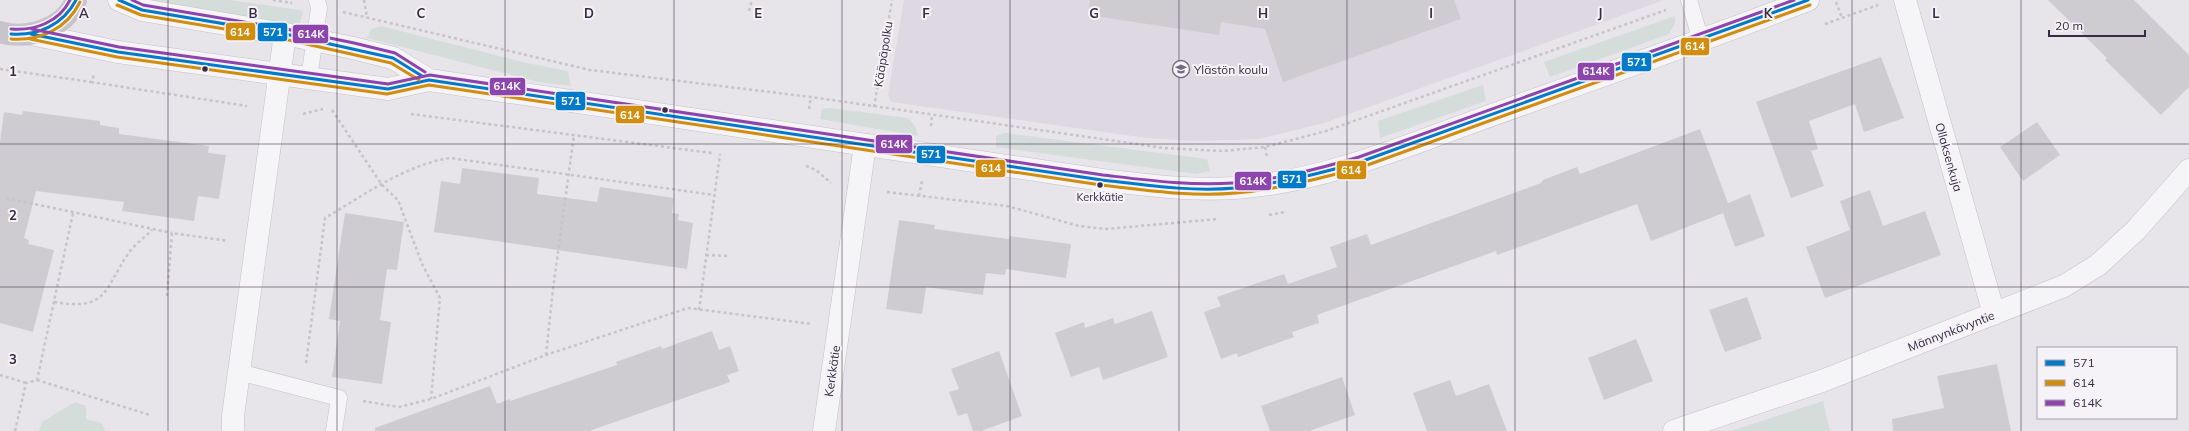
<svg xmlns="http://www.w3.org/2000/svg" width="2189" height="431" viewBox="0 0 2189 431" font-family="Mulish,sans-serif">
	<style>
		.built { fill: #ddd8e1 }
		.green { fill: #d4ddda }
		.building { fill: #cfccd1 }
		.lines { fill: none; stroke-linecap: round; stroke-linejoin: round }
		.service-casing { stroke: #c4c2c7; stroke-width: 17 }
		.minor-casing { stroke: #c4c2c7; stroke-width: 23 }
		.tertiary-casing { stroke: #c4c2c7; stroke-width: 23 }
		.path { stroke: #c6c3c9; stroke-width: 2.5; stroke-dasharray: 3 3; stroke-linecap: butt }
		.service { stroke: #f5f4f6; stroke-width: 16 }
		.minor { stroke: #f5f4f6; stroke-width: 22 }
		.tertiary { stroke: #f5f4f6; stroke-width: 22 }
		.secondary { stroke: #c8c4cb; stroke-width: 22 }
		.bus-1-casing { stroke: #f5f3f8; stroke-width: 6 }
		.bus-2-casing { stroke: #f5f3f8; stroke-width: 6 }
		.bus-3-casing { stroke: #f5f3f8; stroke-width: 6 }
		.bus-1 { stroke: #007ac9; stroke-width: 3 }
		.bus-2 { stroke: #d08d0e; stroke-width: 3 }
		.bus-3 { stroke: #8e44ad; stroke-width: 3 }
		.grid { fill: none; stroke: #362a44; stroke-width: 1; stroke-opacity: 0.55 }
		.bus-dot { fill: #362a44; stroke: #f5f3f8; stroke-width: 1.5 }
		.labels { text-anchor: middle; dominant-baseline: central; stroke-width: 4; stroke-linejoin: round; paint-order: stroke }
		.bus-label { font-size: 11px; fill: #362a44; stroke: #f5f3f8 }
		.street-label { font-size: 12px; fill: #362a44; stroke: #f5f3f8 }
		.poi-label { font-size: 12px; fill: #362a44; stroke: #f5f3f8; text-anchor: start }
		.grid-label { font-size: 13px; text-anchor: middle; font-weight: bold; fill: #362a44; stroke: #f5f3f8; stroke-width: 4; stroke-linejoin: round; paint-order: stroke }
		.line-badge { stroke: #f5f3f8; stroke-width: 1.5 }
		.badge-label { font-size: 11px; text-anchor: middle; font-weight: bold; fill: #fff }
	</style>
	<rect width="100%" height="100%" fill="#e7e5e9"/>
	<path class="built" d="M 904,0 L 1664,0 L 1324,123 L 1259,139 L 1196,141 L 1147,138 L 891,102 L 888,94 Z"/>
	<path class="green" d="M 144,0 L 229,0 L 300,10 L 303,12 L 300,23 L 295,24 L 153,5 Z
		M 1675,16 L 1675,23 L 1669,34 L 1550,77 L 1544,62 Z
		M 381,26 L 527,63 L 568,71 L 571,86 L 539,82 L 367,38 L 371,29 Z
		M 1483,85 L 1486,101 L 1380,138 L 1378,121 Z
		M 830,108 L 908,118 L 915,126 L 918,136 L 820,119 L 822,109 Z
		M 1005,133 L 1207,159 L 1210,171 L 1196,174 L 996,147 L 996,136 Z
		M 1823,401 L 1830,431 L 1731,431 Z
		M 75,402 L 86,406 L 86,419 L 102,423 L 105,431 L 39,431 L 42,422 Z"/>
	<path class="building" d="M 1090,0 L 1454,0 L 1461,19 L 1283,82 L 1265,29 L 1221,22 L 1219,35 L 1089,15 Z
		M 2048,0 L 2134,0 L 2189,55 L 2189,87 L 2161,115 L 2105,60 L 2107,58 Z
		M 1881,57 L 1904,118 L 1864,132 L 1855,104 L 1809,121 L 1818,149 L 1811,151 L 1824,186 L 1791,198 L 1756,102 Z
		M 23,111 L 100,121 L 100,125 L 119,128 L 119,134 L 209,146 L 208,153 L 226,155 L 219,199 L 198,196 L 194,221 L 122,211 L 124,202 L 36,191 L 24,238 L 29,240 L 28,244 L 54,250 L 33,332 L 0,323 L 0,142 L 4,112 L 22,115 Z
		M 2037,122 L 2060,155 L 2023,181 L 2000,147 Z
		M 1700,129 L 1728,203 L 1750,194 L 1765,236 L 1735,247 L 1723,213 L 1651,241 L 1637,204 L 1497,255 L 1496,251 L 1317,315 L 1319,323 L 1292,332 L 1294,337 L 1238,357 L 1237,353 L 1221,359 L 1204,312 L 1221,306 L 1217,297 L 1284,274 L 1288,284 L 1337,267 L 1330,247 L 1367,234 L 1371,245 L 1541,183 L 1543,180 L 1577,167 L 1580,174 Z
		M 462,168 L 539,178 L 537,194 L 597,202 L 600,187 L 674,198 L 672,213 L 679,214 L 678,220 L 693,223 L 687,269 L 434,232 L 441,181 L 460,184 Z
		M 1870,190 L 1883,226 L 1925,211 L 1941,255 L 1825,298 L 1806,247 L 1850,230 L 1840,201 Z
		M 345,213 L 404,222 L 397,270 L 387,269 L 380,320 L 391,322 L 382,384 L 332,377 L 340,321 L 329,319 Z
		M 899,220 L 935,225 L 934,229 L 1009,239 L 1009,236 L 1071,244 L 1066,278 L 1006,269 L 1005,275 L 986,273 L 983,295 L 926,287 L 922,314 L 886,309 Z
		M 1747,297 L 1762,339 L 1725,352 L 1709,310 Z
		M 1152,311 L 1168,357 L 1103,380 L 1099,367 L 1071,377 L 1055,333 L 1084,322 L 1085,328 L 1113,318 L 1115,324 Z
		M 712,331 L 719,350 L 730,346 L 739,371 L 727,375 L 730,382 L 589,431 L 375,431 L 375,428 L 490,386 L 497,404 L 510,399 L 510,401 L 617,365 L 616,362 L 661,346 L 662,349 Z
		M 1636,339 L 1653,381 L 1604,400 L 1588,358 Z
		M 999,351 L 1022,416 L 981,431 L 973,431 L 967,413 L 958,416 L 949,392 L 959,389 L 951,369 Z
		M 1997,364 L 2011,431 L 1893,431 L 1892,419 L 1944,408 L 1937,376 Z
		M 1342,377 L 1355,415 L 1309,431 L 1270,431 L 1261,406 Z
		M 1450,380 L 1456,396 L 1489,384 L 1507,431 L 1427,431 L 1413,393 Z"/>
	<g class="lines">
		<g class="service-casing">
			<path id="service" d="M 1689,0 L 1701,41
				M 309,79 L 319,8 L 317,0
				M 239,372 L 339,398 L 334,431"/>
		</g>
		<g class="minor-casing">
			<path id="minor" d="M 1905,0 L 1994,314
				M 233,431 L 233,416 L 285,34
				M 824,431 L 865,145
				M 1674,431 L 1822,381 L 2064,286 L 2098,265 L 2136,230 L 2189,170"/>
		</g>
		<g class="tertiary-casing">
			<path id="tertiary" d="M 119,0 L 142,10 L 285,34 L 353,48 L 393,58 L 429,80
				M 31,34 L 118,52 L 388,89 L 429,80 L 1102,180 C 1146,185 1191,191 1235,188 C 1321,182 1401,148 1481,119 C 1590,80 1699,42 1808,0"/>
		</g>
		<path class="path" d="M 273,0 L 292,3
			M 364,0 L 367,17
			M 1836,2 L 1842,18
			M 749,11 L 752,0
			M 343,12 L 590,70 L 811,97 L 1164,148 L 1222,151 L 1265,147 L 1326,131 L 1666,10
			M 1825,24 L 1878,5
			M 0,69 L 91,82 L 94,75
			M 91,82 L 247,106
			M 874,107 L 892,0
			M 809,109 L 811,97
			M 332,110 L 382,185 L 398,200 L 422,264 L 440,298 L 431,399
			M 303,114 L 323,109
			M 411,114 L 712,153
			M 931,126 L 932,115
			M 1265,147 L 1267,157
			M 806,166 L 816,170 L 831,183
			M 887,192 L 1007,206 L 1079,226 L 1106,229 L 1218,219
			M 919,196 L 922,181
			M 6,198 L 172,233
			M 1269,215 L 1285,212
			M 706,255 L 728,256
			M 167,296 L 172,233 L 228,241
			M 54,302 C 108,311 103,291 128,254 C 134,245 144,238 152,230
			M 699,310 L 720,154
			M 546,355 L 553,289 L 574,135
			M 306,363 L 325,218 C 364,195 405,165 450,158 L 714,195
			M 0,375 L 26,383
			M 37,380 L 150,415
			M 363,401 L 399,407 L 431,399 L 546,355 L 688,308 L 812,324
			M 15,431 L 26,383 L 37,380 L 73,213"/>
		<use href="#service" class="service"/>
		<use href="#minor" class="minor"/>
		<use href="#tertiary" class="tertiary"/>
		<path class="secondary" d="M 0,32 C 27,40 65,29 76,0"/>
		<g class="bus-1-casing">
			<path id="bus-1" d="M 119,0 L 142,10 L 285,34 L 393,58 L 422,76
				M 11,34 C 38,36 63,25 76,0
				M 31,34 L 118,52 L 388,89 L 429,80 L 1102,180 C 1146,185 1191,192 1235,188 C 1278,184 1319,174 1360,162 L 1808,0"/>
		</g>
		<g class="bus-2-casing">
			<path id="bus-2" d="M 117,5 L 141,15 L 284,39 L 391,63 L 419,80
				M 11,39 C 40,41 67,29 80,2
				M 30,39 L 117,57 L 387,94 L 429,85 L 1101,185 C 1146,190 1191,197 1236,193 C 1279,189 1320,179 1362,167 L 1810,5"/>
		</g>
		<g class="bus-3-casing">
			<path id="bus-3" d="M 132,0 L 143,5 L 286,29 L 354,43 L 395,53 L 425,72
				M 11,29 C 35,31 59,22 70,0
				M 32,29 L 119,47 L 388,84 L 430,75 L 1103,175 C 1146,180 1190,186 1233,183 C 1276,180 1318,169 1359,157 L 1794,0"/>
		</g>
		<use href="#bus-1" class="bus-1"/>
		<use href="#bus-2" class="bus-2"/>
		<use href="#bus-3" class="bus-3"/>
	</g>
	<path class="grid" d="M 168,0 L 168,431M 337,0 L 337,431M 505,0 L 505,431M 674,0 L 674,431M 842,0 L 842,431M 1010,0 L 1010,431M 1179,0 L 1179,431M 1347,0 L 1347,431M 1515,0 L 1515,431M 1684,0 L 1684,431M 1852,0 L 1852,431M 2021,0 L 2021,431M 0,144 L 2189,144M 0,287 L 2189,287"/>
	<defs>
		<g id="school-ring" transform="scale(0.9)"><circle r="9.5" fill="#f5f3f8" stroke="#746b7e" stroke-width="1.5"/><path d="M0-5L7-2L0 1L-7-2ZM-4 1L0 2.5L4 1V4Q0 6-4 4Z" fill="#746b7e"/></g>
	</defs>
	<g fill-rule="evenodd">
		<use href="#school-ring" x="1181" y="69"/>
	</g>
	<g class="bus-dot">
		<circle cx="205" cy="69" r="3.5"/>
		<circle cx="665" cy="110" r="3.5"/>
		<circle cx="1100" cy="185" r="3.5"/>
	</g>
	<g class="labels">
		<g class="bus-label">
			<text x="1100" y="197">Kerkkätie</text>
		</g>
		<g class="street-label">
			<text transform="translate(883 54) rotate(-81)">Kääpäpolku</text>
			<text transform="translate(1949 157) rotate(74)">Ollaksenkuja</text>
			<text transform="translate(1951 331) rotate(-21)">Männynkävyntie</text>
			<text transform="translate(832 371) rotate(-82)">Kerkkätie</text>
		</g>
		<g class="poi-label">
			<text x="1194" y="69">Ylästön koulu</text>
		</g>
	</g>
	<g class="grid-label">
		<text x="84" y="18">A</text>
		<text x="253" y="18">B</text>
		<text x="421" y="18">C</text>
		<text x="589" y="18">D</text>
		<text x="758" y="18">E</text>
		<text x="926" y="18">F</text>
		<text x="1094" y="18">G</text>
		<text x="1263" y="18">H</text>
		<text x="1431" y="18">I</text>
		<text x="1600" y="18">J</text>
		<text x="1768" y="18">K</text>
		<text x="1936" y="18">L</text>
		<text x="13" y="76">1</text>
		<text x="13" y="220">2</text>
		<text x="13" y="364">3</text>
	</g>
	<g class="line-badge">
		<rect x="225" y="22" width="31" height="19" rx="4" fill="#d08d0e"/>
		<rect x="257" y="22" width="31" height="20" rx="4" fill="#007ac9"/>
		<rect x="292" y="24" width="37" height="20" rx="4" fill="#8e44ad"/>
		<rect x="1680" y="37" width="30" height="19" rx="4" fill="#d08d0e"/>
		<rect x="1621" y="52" width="31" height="20" rx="4" fill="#007ac9"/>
		<rect x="1577" y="62" width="38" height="19" rx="4" fill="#8e44ad"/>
		<rect x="489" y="77" width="37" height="19" rx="4" fill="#8e44ad"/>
		<rect x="555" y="91" width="31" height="20" rx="4" fill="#007ac9"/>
		<rect x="615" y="105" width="30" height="19" rx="4" fill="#d08d0e"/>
		<rect x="875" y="134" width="38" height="20" rx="4" fill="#8e44ad"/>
		<rect x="916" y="145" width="30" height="19" rx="4" fill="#007ac9"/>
		<rect x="975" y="159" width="31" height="19" rx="4" fill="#d08d0e"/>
		<rect x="1336" y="160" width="31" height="20" rx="4" fill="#d08d0e"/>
		<rect x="1277" y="170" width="30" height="19" rx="4" fill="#007ac9"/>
		<rect x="1234" y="171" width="38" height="20" rx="4" fill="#8e44ad"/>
	</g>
	<g class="badge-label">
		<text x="240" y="36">614</text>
		<text x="273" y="36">571</text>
		<text x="311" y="38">614K</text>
		<text x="1695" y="50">614</text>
		<text x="1637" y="66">571</text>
		<text x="1596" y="75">614K</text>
		<text x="507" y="90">614K</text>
		<text x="571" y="105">571</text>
		<text x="630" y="119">614</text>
		<text x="894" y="148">614K</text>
		<text x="931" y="158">571</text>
		<text x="991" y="172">614</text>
		<text x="1351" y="174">614</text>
		<text x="1292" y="183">571</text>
		<text x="1253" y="185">614K</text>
	</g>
	<rect x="2037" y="347" width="140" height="72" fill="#f5f3f8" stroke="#a9a3b0"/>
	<rect x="2045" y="360" width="20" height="6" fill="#007ac9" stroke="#a9a3b0"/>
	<text x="2073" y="367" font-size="12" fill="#362a44">571</text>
	<rect x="2045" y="380" width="20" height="6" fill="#d08d0e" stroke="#a9a3b0"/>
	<text x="2073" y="387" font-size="12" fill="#362a44">614</text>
	<rect x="2045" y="400" width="20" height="6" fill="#8e44ad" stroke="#a9a3b0"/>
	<text x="2073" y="407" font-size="12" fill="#362a44">614K</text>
	<path d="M2049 30v6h96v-6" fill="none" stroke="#362a44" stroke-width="2"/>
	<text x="2055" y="30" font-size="12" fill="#362a44" stroke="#f5f3f8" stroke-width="3" paint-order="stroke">20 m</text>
</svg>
